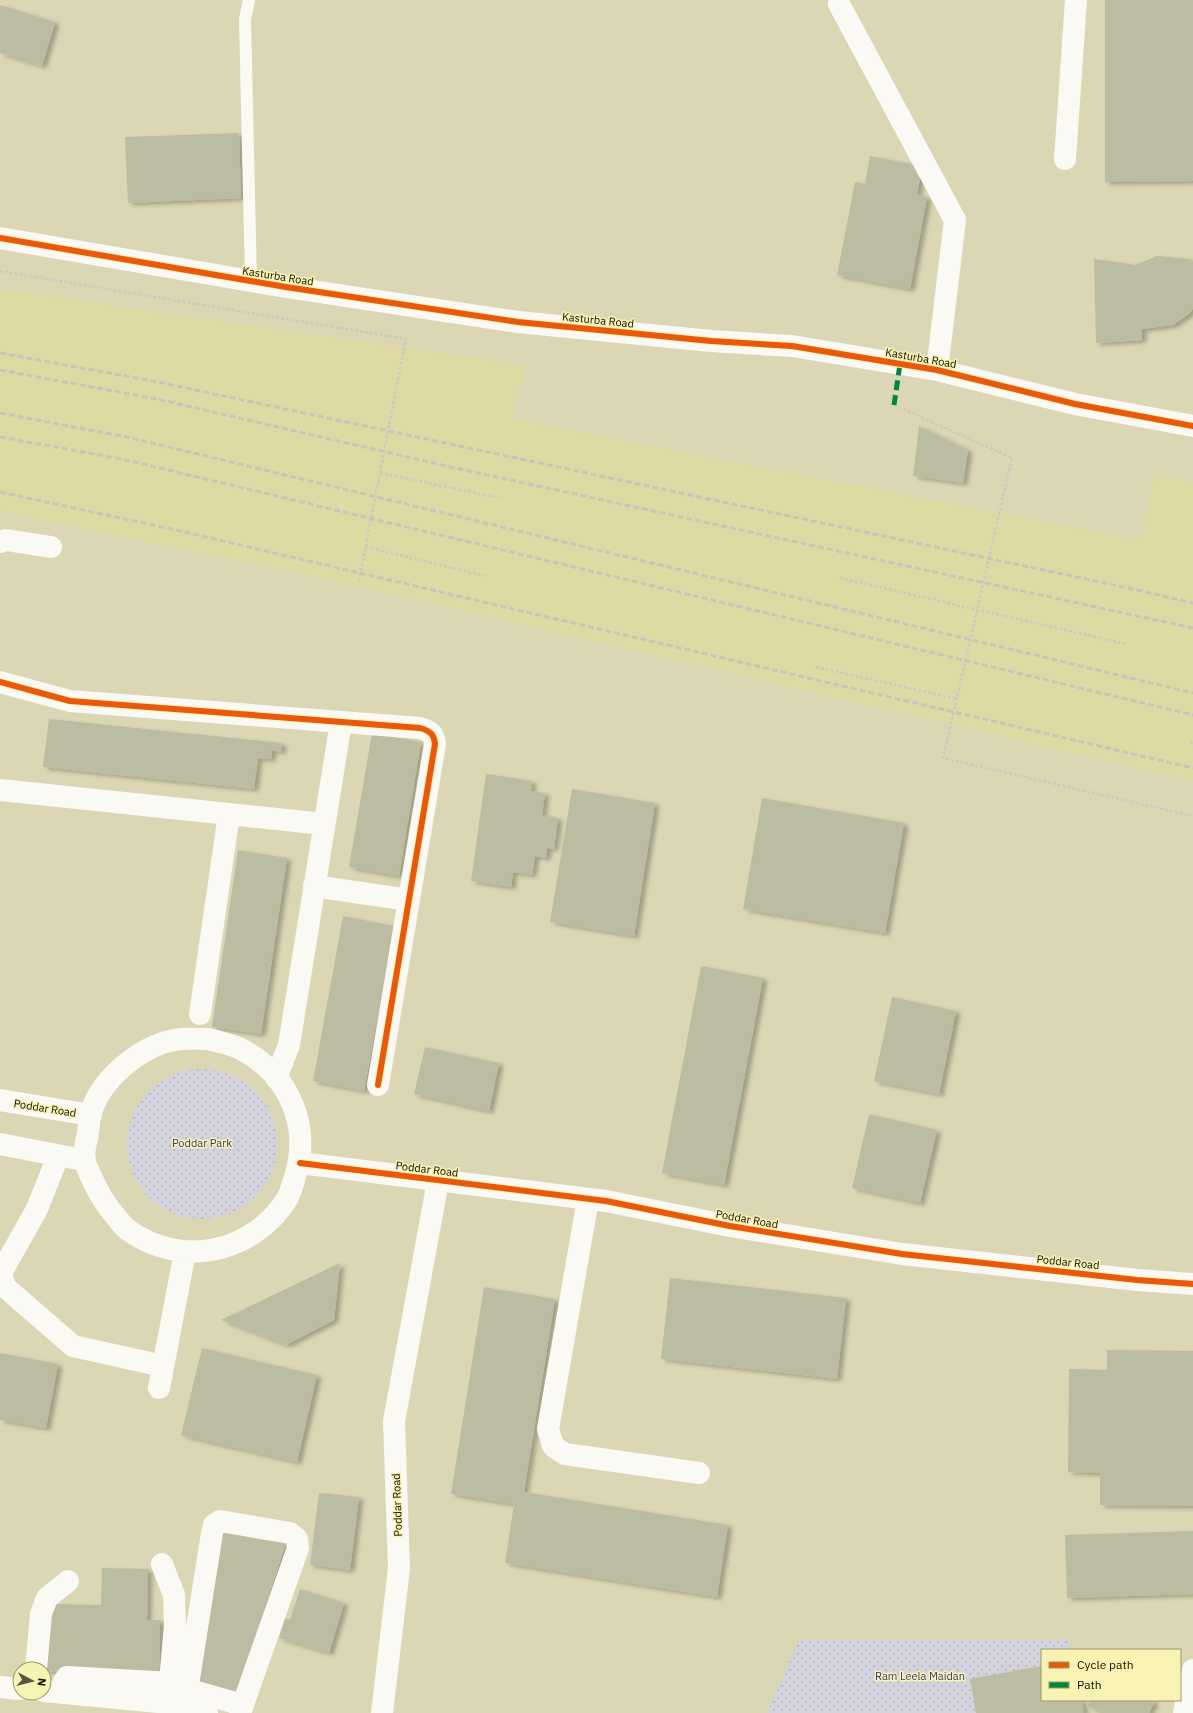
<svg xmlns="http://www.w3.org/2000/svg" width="1193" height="1713" viewBox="0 0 1193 1713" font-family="'IBM Plex Sans',sans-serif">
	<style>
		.built { fill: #dfdaa4 }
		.park { fill: url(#park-dots) }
		.building { fill: #bbbca2; filter: url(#shadow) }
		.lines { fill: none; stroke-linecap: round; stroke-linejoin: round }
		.path { stroke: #cbcac1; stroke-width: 2.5; stroke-dasharray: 3 2; stroke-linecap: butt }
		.service { stroke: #faf9f4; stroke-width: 12 }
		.minor { stroke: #faf9f4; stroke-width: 22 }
		.tertiary { stroke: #faf9f4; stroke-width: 22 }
		.rail { stroke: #c7c6bd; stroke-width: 3; stroke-dasharray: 6 3; stroke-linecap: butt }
		.quiet { stroke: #00873e; stroke-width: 5; stroke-dasharray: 10 5; stroke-linecap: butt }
		.cycleway-casing { stroke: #f8f2b3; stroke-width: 8 }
		.cycleway { stroke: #e8590c; stroke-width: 6 }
		.labels { text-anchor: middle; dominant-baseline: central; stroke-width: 3; stroke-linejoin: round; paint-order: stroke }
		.street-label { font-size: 11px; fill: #100e00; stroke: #f8f2b3 }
		.park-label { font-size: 11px; fill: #3b347c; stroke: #f8f2b3 }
	</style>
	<defs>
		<pattern id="park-dots" width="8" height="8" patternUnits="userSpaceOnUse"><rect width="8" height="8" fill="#d3d2dd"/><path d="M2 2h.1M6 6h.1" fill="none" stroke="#b4b3bc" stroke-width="1.8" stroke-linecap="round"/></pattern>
		<filter id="shadow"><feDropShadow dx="4.5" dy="2.5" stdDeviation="2" flood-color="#0004"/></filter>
	</defs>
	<rect width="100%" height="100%" fill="#dbd7b5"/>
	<path class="built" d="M 0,289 L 525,365 L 512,419 L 1140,540 L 1156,473 L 1193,482 L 1193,781 L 335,581 L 0,511 Z"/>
	<path class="park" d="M127 1144a75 75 0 1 1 150 0a75 75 0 1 1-150 0Z
		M 799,1640 L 1068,1640 L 1069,1650 L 1042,1650 L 1042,1700 L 1072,1713 L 767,1713 Z"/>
	<path class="building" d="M 1105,0 L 1193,0 L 1193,181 L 1105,182 Z
		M 0,5 L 55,22 L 42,66 L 0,53 Z
		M 239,133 L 241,198 L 128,203 L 125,137 Z
		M 870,156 L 922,166 L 917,195 L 927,197 L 910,289 L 837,275 L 855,182 L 865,184 Z
		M 1157,256 L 1190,259 L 1193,262 L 1193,308 L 1190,313 L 1173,325 L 1142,329 L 1142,340 L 1096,343 L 1094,259 L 1135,265 Z
		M 919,426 L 968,450 L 963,483 L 913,476 Z
		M 49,719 L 282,743 L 281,752 L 272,750 L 271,759 L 258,758 L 254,789 L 43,767 Z
		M 372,733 L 421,742 L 399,876 L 349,867 Z
		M 486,774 L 532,781 L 531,791 L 545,793 L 542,815 L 558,818 L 554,849 L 547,848 L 546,858 L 535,856 L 532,875 L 513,872 L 511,887 L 471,881 Z
		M 572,789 L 655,803 L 634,936 L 550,922 Z
		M 762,798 L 904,823 L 885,933 L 743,909 Z
		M 238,850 L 287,858 L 261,1034 L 212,1027 Z
		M 343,916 L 394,926 L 364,1091 L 313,1081 Z
		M 701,966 L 763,978 L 724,1185 L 662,1173 Z
		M 892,997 L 956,1011 L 939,1094 L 874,1081 Z
		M 425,1047 L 499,1063 L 489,1111 L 414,1094 Z
		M 869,1114 L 937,1130 L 920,1203 L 852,1188 Z
		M 340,1263 L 334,1320 L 286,1345 L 221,1320 Z
		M 670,1278 L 846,1298 L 837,1379 L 661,1359 Z
		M 484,1287 L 555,1299 L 524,1492 L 728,1525 L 717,1597 L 505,1563 L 514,1504 L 451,1494 Z
		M 202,1348 L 317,1375 L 297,1462 L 181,1435 Z
		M 1107,1350 L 1193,1351 L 1193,1506 L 1100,1505 L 1100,1473 L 1068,1472 L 1069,1369 L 1107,1370 Z
		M 0,1353 L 58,1364 L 46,1428 L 0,1420 Z
		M 319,1493 L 359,1497 L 350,1570 L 310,1565 Z
		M 221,1531 L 286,1543 L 236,1695 L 190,1684 Z
		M 1193,1531 L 1193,1594 L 1067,1598 L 1065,1535 Z
		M 102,1568 L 148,1569 L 147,1620 L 160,1620 L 159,1674 L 45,1671 L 47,1604 L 101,1605 Z
		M 300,1589 L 344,1603 L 329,1653 L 279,1638 L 285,1618 L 290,1620 Z
		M 1042,1666 L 1042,1700 L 1082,1700 L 1084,1713 L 976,1713 L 970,1679 Z
		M 1090,1700 L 1155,1700 L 1149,1713 L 1104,1713 L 1087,1706 Z"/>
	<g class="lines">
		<path class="path" d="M 0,271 L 406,339 L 359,580
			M 894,405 L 1012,458 L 943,758 L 1193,816
			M 380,473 L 499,498
			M 366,547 L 486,576
			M 840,578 L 1126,644
			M 816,667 L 957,699
			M 1190,742 L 1193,743"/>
		<path class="service" d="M 249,0 L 245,19 L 251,281"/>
		<path class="minor" d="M 839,4 L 955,220 L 937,370
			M 1065,159 L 1076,0
			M 0,238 L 286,287 L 518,322 L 711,341 L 792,346 L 937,370 L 1075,404 L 1193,426
			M 0,542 L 6,540 L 51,547
			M 0,682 L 70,701 L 420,728 C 430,731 434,734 435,744 L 378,1085
			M 0,790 L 324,824
			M 314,886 L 409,900
			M 200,1014 L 229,814
			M 276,1078 L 289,1045 L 341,722
			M 58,1156 L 37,1209 L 1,1273 L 5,1287 L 73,1346 L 163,1366
			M 588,1199 L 548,1429 L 553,1446 L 565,1454 L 699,1473
			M 159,1388 L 185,1252
			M 162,1564 L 174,1595 L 175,1626 L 168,1703
			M 36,1669 L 41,1614 L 47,1598 L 68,1581
			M 64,1681 L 67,1677 L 171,1683
			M 0,1687 L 20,1689
			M 190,1690 L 243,1705
			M 44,1691 L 168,1703 L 188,1706 L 207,1713
			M 188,1706 L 190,1690 L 188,1685 L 212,1533 L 214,1525 L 220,1521 L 290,1533 L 297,1539 L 298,1548 L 240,1713
			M 1184,1713 L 1193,1670"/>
		<path class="tertiary" d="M 208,1039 C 218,1042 231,1044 241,1049 C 290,1075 312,1127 294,1180 C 292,1186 290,1194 287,1199 C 252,1254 181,1268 128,1230 C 124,1227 120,1222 117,1218 C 103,1202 97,1190 89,1172 C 81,1156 85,1149 88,1133 C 89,1127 89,1121 90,1116 C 99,1080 139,1047 174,1040 C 185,1038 197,1039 208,1039 Z
			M 0,1100 L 91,1115
			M 0,1144 L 83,1160
			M 300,1163 L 606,1201 L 730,1226 L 902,1254 L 1137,1280 L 1193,1284
			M 382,1713 L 399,1568 L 394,1421 L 438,1181"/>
		<path class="rail" d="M 0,353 L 158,382 L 1133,589 L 1193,603
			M 0,370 L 157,399 L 455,468 L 1193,628
			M 0,413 L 127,437 L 1193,693
			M 0,437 L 122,459 L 1193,715
			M 0,492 L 176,530 L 1193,768"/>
		<path class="quiet" d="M 894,405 L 900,364"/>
		<g class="cycleway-casing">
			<path id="cycleway" d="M 0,238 L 286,287 L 518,322 L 711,341 L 792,346 L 937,370 L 1075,404 L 1193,426
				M 0,682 L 70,701 L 420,728 C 430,731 434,734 435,744 L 378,1085
				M 300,1163 L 606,1201 L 730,1226 L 902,1254 L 1137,1280 L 1193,1284"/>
		</g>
		<use href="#cycleway" class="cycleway"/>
	</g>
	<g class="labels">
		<g class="street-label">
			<text transform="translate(278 276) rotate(9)">Kasturba Road</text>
			<text transform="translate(598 320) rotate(6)">Kasturba Road</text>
			<text transform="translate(921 358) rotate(10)">Kasturba Road</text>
			<text transform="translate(45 1108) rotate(9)">Poddar Road</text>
			<text transform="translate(427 1169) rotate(7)">Poddar Road</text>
			<text transform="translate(747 1219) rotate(10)">Poddar Road</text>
			<text transform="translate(1068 1262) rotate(6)">Poddar Road</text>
			<text transform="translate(397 1505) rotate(-92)">Poddar Road</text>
		</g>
		<g class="park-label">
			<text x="202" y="1143">Poddar Park</text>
			<text x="920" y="1676">Ram Leela Maidan</text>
		</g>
	</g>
	<rect x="1041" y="1649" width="140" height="52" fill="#f8f2b3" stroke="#9b976b"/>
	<rect x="1049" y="1662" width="20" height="6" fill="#e8590c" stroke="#9b976b"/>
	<text x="1077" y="1669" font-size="12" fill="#100e00">Cycle path</text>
	<rect x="1049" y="1682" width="20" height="6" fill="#00873e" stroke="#9b976b"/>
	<text x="1077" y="1689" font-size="12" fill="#100e00">Path</text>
	<g transform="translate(32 1681) rotate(97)"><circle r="19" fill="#f8f2b3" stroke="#9b976b"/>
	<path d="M0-3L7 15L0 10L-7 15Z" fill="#57543f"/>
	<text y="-6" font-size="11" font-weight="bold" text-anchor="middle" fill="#100e00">N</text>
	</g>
</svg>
